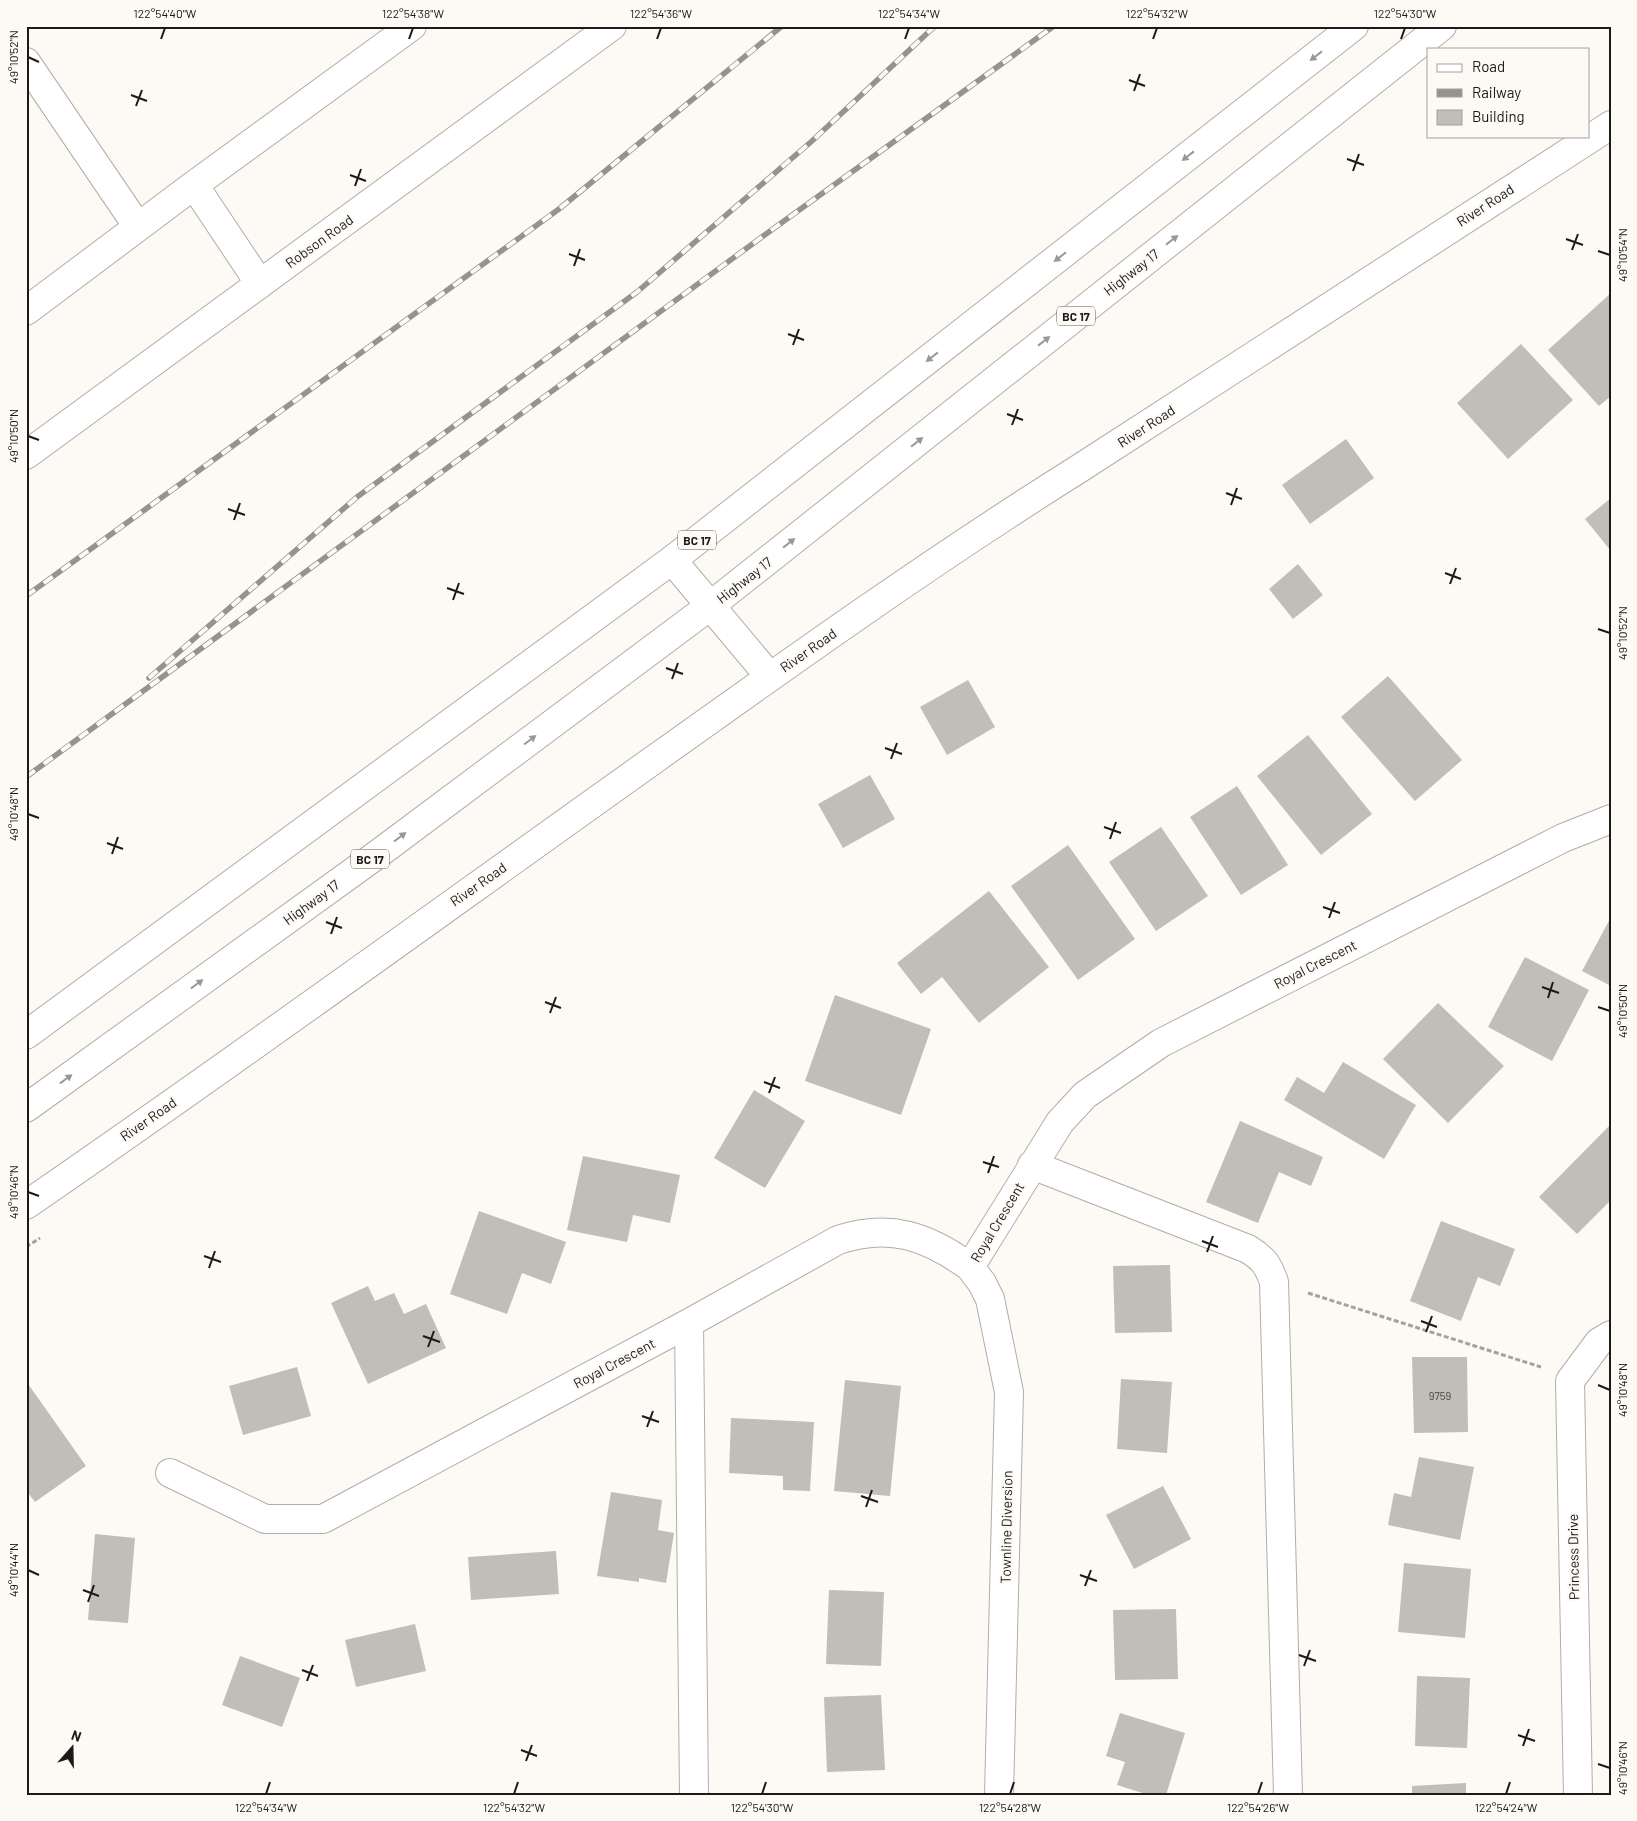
<svg xmlns="http://www.w3.org/2000/svg" width="1637" height="1821" viewBox="0 0 1637 1821" font-family="Barlow,sans-serif">
	<style>
		.building { fill: #c1bdb9 }
		.lines { fill: none; stroke-linecap: round; stroke-linejoin: round }
		.minor-casing { stroke: #b1ada9; stroke-width: 30 }
		.highway-casing { stroke: #b1ada9; stroke-width: 30 }
		.path { stroke: #a5a29e; stroke-width: 3; stroke-dasharray: 5 2.5; stroke-linecap: butt }
		.minor { stroke: #fff; stroke-width: 28 }
		.highway { stroke: #fff; stroke-width: 28 }
		.rail-casing { stroke: #95928f; stroke-width: 5.5 }
		.rail { stroke: #fdf9f4; stroke-width: 4; stroke-dasharray: 11; stroke-linecap: butt }
		.oneway { fill: #989897 }
		.ticks { fill: none; stroke: #1b1a18; stroke-width: 2 }
		.labels { text-anchor: middle; dominant-baseline: central; stroke-width: 4.5; stroke-linejoin: round; paint-order: stroke }
		.number-label { font-size: 11px; fill: #444340 }
		.shield { fill: #fdf9f4; stroke: #5f5d5a; stroke-width: 1 }
		.shield-label { font-size: 12px; font-weight: bold; fill: #1b1a18 }
		.street-label { font-size: 14px; fill: #1b1a18; stroke: #fdf9f4 }
		.neatline { fill: none; stroke: #1b1a18; stroke-width: 2 }
		.ticks-label { font-size: 12px; text-anchor: middle; fill: #1b1a18 }
	</style>
	<rect width="100%" height="100%" fill="#fdf9f4"/>
	<path class="building" d="M 1611,293 L 1611,396 L 1599,406 L 1548,350 Z
		M 1521,344 L 1573,400 L 1508,459 L 1457,403 Z
		M 1346,439 L 1374,478 L 1310,524 L 1282,485 Z
		M 1611,498 L 1611,551 L 1585,519 Z
		M 1298,564 L 1323,595 L 1293,619 L 1269,589 Z
		M 1388,676 L 1462,760 L 1415,801 L 1341,717 Z
		M 968,680 L 995,727 L 947,755 L 920,707 Z
		M 1308,735 L 1372,814 L 1321,855 L 1257,776 Z
		M 870,775 L 895,819 L 843,848 L 818,804 Z
		M 1237,786 L 1288,865 L 1241,895 L 1190,817 Z
		M 1161,827 L 1208,896 L 1156,931 L 1109,862 Z
		M 1068,845 L 1135,939 L 1078,980 L 1011,886 Z
		M 989,891 L 1049,967 L 979,1023 L 942,977 L 921,994 L 897,963 Z
		M 1611,917 L 1611,986 L 1582,971 Z
		M 1525,957 L 1589,990 L 1552,1061 L 1488,1027 Z
		M 835,995 L 931,1029 L 901,1115 L 805,1081 Z
		M 1438,1003 L 1504,1066 L 1448,1123 L 1383,1059 Z
		M 1343,1062 L 1416,1105 L 1384,1159 L 1284,1100 L 1297,1077 L 1324,1093 Z
		M 754,1090 L 805,1121 L 765,1188 L 714,1158 Z
		M 1240,1121 L 1323,1157 L 1311,1186 L 1279,1172 L 1258,1223 L 1206,1202 Z
		M 1611,1124 L 1611,1200 L 1577,1234 L 1539,1197 Z
		M 583,1156 L 680,1175 L 670,1223 L 633,1215 L 627,1242 L 567,1230 Z
		M 479,1211 L 566,1242 L 551,1284 L 522,1273 L 507,1314 L 450,1294 Z
		M 1441,1221 L 1515,1249 L 1500,1286 L 1478,1277 L 1461,1321 L 1410,1301 Z
		M 1170,1265 L 1172,1332 L 1115,1333 L 1113,1266 Z
		M 368,1286 L 375,1301 L 394,1293 L 404,1314 L 426,1304 L 446,1348 L 368,1384 L 331,1303 Z
		M 1412,1357 L 1467,1357 L 1468,1432 L 1414,1433 Z
		M 297,1367 L 311,1416 L 243,1435 L 229,1386 Z
		M 1121,1379 L 1172,1382 L 1167,1453 L 1117,1449 Z
		M 845,1380 L 901,1386 L 890,1496 L 834,1491 Z
		M 26,1381 L 86,1466 L 35,1502 L 26,1490 Z
		M 731,1418 L 814,1422 L 810,1491 L 783,1490 L 783,1476 L 729,1473 Z
		M 1419,1457 L 1474,1467 L 1460,1540 L 1388,1525 L 1394,1493 L 1411,1497 Z
		M 1163,1486 L 1191,1539 L 1134,1569 L 1106,1515 Z
		M 611,1492 L 662,1500 L 658,1530 L 674,1533 L 666,1583 L 639,1578 L 639,1582 L 597,1576 Z
		M 95,1534 L 135,1538 L 128,1623 L 88,1620 Z
		M 556,1551 L 559,1594 L 471,1600 L 468,1557 Z
		M 1404,1563 L 1471,1569 L 1465,1638 L 1398,1632 Z
		M 829,1590 L 884,1592 L 881,1666 L 826,1664 Z
		M 1176,1609 L 1178,1679 L 1115,1680 L 1113,1610 Z
		M 415,1624 L 426,1671 L 356,1687 L 345,1640 Z
		M 240,1656 L 300,1678 L 282,1727 L 222,1705 Z
		M 1417,1676 L 1470,1678 L 1467,1748 L 1415,1746 Z
		M 881,1695 L 885,1770 L 827,1772 L 824,1697 Z
		M 1120,1713 L 1185,1733 L 1166,1795 L 1149,1795 L 1117,1785 L 1125,1762 L 1106,1756 Z
		M 1466,1783 L 1466,1795 L 1412,1795 L 1412,1786 Z"/>
	<g class="lines">
		<g class="minor-casing">
			<path id="minor" d="M 26,62 L 138,227
				M 260,284 L 194,185 L 412,26
				M 26,311 L 194,185
				M 26,455 L 612,26
				M 672,560 L 770,677
				M 1032,1165 L 1248,1249 C 1264,1259 1268,1265 1274,1282 L 1288,1795
				M 26,1205 C 237,1060 444,909 652,761 C 792,661 932,561 1077,470 L 1611,125
				M 970,1267 L 982,1283 L 990,1299 L 1009,1392 L 999,1795
				M 689,1323 L 694,1795
				M 170,1473 L 265,1519 L 323,1519 L 689,1323 L 838,1240 C 890,1223 927,1236 970,1267 L 1060,1122 L 1085,1095 L 1161,1043 L 1563,838 L 1611,819
				M 1578,1795 L 1570,1381 L 1599,1342 L 1611,1335"/>
		</g>
		<g class="highway-casing">
			<path id="highway" d="M 26,1035 L 672,560 L 1354,26
				M 26,1108 L 378,854 L 710,606 L 1442,26"/>
		</g>
		<path class="path" d="M 26,1247 L 40,1238
			M 1308,1293 L 1541,1367"/>
		<use href="#minor" class="minor"/>
		<use href="#highway" class="highway"/>
		<g class="rail-casing">
			<path id="rail" d="M 26,596 L 559,209 L 782,26
				M 149,678 L 357,497 L 637,292 L 812,141 L 935,26
				M 26,777 L 766,234 L 1054,26"/>
		</g>
		<use href="#rail" class="rail"/>
	</g>
	<defs><path id="oneway-solid" d="M-6-.8H1V-3.2L6.5 0L1 3.2V.8H-6Z" transform="scale(1.25)"/></defs>
	<g class="oneway">
		<use href="#oneway-solid" transform="translate(1316 56) rotate(142)"/>
		<use href="#oneway-solid" transform="translate(1188 156) rotate(142)"/>
		<use href="#oneway-solid" transform="translate(1172 240) rotate(-38)"/>
		<use href="#oneway-solid" transform="translate(1060 257) rotate(142)"/>
		<use href="#oneway-solid" transform="translate(1044 341) rotate(-38)"/>
		<use href="#oneway-solid" transform="translate(932 357) rotate(142)"/>
		<use href="#oneway-solid" transform="translate(917 442) rotate(-38)"/>
		<use href="#oneway-solid" transform="translate(789 543) rotate(-38)"/>
		<use href="#oneway-solid" transform="translate(530 740) rotate(-37)"/>
		<use href="#oneway-solid" transform="translate(400 837) rotate(-37)"/>
		<use href="#oneway-solid" transform="translate(197 984) rotate(-36)"/>
		<use href="#oneway-solid" transform="translate(66 1079) rotate(-36)"/>
	</g>
	<path class="ticks" d="M 161,39 L 165,28M 409,39 L 413,28M 657,39 L 661,28M 905,39 L 909,28M 1153,39 L 1157,28M 1401,39 L 1405,28M 28,57 L 39,62M 1129,80 L 1145,86M 1134,91 L 1140,74M 131,95 L 147,101M 136,106 L 142,90M 1347,159 L 1364,165M 1353,171 L 1359,154M 350,175 L 366,181M 355,186 L 361,169M 1566,239 L 1583,245M 1572,250 L 1578,234M 1598,251 L 1610,255M 569,254 L 585,260M 574,266 L 580,249M 788,334 L 804,340M 793,345 L 799,329M 1007,414 L 1023,420M 1012,425 L 1018,409M 28,436 L 39,440M 1226,493 L 1242,499M 1231,505 L 1237,488M 228,509 L 245,515M 234,520 L 240,503M 1445,573 L 1461,579M 1450,584 L 1456,568M 447,588 L 464,594M 453,600 L 459,583M 1598,629 L 1610,633M 666,668 L 683,674M 672,679 L 678,663M 885,748 L 902,754M 891,759 L 897,743M 28,814 L 39,818M 1104,827 L 1121,833M 1110,839 L 1116,822M 107,843 L 123,849M 112,854 L 118,837M 1323,907 L 1340,913M 1329,918 L 1335,902M 326,922 L 342,928M 331,934 L 337,917M 1542,987 L 1559,993M 1548,998 L 1553,982M 545,1002 L 561,1008M 1598,1007 L 1610,1011M 550,1013 L 556,997M 764,1082 L 780,1088M 769,1093 L 775,1077M 983,1162 L 999,1167M 988,1173 L 994,1156M 28,1192 L 39,1196M 1202,1241 L 1218,1247M 1207,1252 L 1213,1236M 204,1256 L 221,1262M 209,1268 L 215,1251M 1421,1321 L 1437,1327M 1426,1332 L 1432,1316M 423,1336 L 440,1342M 428,1347 L 434,1331M 1598,1385 L 1610,1390M 642,1416 L 659,1422M 647,1427 L 653,1411M 861,1496 L 878,1502M 866,1507 L 872,1490M 28,1570 L 39,1575M 1080,1575 L 1097,1581M 1085,1586 L 1091,1570M 83,1590 L 99,1596M 88,1602 L 94,1585M 1299,1655 L 1316,1661M 1304,1666 L 1310,1650M 302,1670 L 318,1676M 307,1681 L 313,1665M 1518,1735 L 1535,1741M 1523,1746 L 1529,1729M 521,1750 L 537,1756M 526,1761 L 532,1745M 1598,1764 L 1610,1768M 266,1794 L 270,1782M 514,1794 L 518,1782M 762,1794 L 766,1782M 1010,1794 L 1014,1782M 1258,1794 L 1262,1782M 1506,1794 L 1510,1782"/>
	<g class="labels">
		<g class="number-label">
			<text x="1440" y="1395">9759</text>
		</g>
		<g class="shield">
			<rect x="1057" y="306.5" width="38" height="19" rx="4"/>
			<rect x="678" y="530.5" width="38" height="19" rx="4"/>
			<rect x="351" y="849.5" width="38" height="19" rx="4"/>
		</g>
		<g class="shield-label">
			<text x="1076" y="316">BC 17</text>
			<text x="697" y="540">BC 17</text>
			<text x="370" y="859">BC 17</text>
		</g>
		<g class="street-label">
			<text transform="translate(1485 205) rotate(-33)">River Road</text>
			<text transform="translate(319 241) rotate(-36)">Robson Road</text>
			<text transform="translate(1131 272) rotate(-38)">Highway 17</text>
			<text transform="translate(1146 426) rotate(-33)">River Road</text>
			<text transform="translate(744 580) rotate(-38)">Highway 17</text>
			<text transform="translate(808 650) rotate(-35)">River Road</text>
			<text transform="translate(478 884) rotate(-35)">River Road</text>
			<text transform="translate(311 902) rotate(-36)">Highway 17</text>
			<text transform="translate(1315 964) rotate(-27)">Royal Crescent</text>
			<text transform="translate(148 1119) rotate(-35)">River Road</text>
			<text transform="translate(997 1222) rotate(-59)">Royal Crescent</text>
			<text transform="translate(614 1363) rotate(-28)">Royal Crescent</text>
			<text transform="translate(1006 1527) rotate(-89)">Townline Diversion</text>
			<text transform="translate(1573 1557) rotate(-91)">Princess Drive</text>
		</g>
	</g>
	<rect width="1637" height="1821" fill="none" stroke="#fdf9f4" stroke-width="55"/>
	<rect x="1427" y="48" width="162" height="90" fill="#fdf9f4" stroke="#a3a09c"/>
	<rect x="1437" y="64" width="25" height="8" fill="#ffffff" stroke="#a3a09c"/>
	<text x="1472" y="72" font-size="15" fill="#1b1a18">Road</text>
	<rect x="1437" y="89" width="25" height="8" fill="#95928f" stroke="#a3a09c"/>
	<text x="1472" y="98" font-size="15" fill="#1b1a18">Railway</text>
	<rect x="1437" y="110" width="25" height="15" fill="#c1bdb9" stroke="#a3a09c"/>
	<text x="1472" y="122" font-size="15" fill="#1b1a18">Building</text>
	<g transform="translate(72 1748) rotate(20)" stroke="#fdf9f4" stroke-width="4" paint-order="stroke">
	<path d="M0-4L9 19L0 12L-9 19Z" fill="#1b1a18"/>
	<text y="-8" font-size="14" font-weight="bold" text-anchor="middle" fill="#1b1a18">N</text>
	</g>
	<rect x="28" y="28" width="1582" height="1766" class="neatline"/>
	<g class="ticks-label">
		<text x="165" y="18">122°54'40"W</text>
		<text x="413" y="18">122°54'38"W</text>
		<text x="661" y="18">122°54'36"W</text>
		<text x="909" y="18">122°54'34"W</text>
		<text x="1157" y="18">122°54'32"W</text>
		<text x="1405" y="18">122°54'30"W</text>
		<text transform="translate(14 57) rotate(-90)" y="4">49°10'52"N</text>
		<text transform="translate(1623 255) rotate(-90)" y="4">49°10'54"N</text>
		<text transform="translate(14 436) rotate(-90)" y="4">49°10'50"N</text>
		<text transform="translate(1623 633) rotate(-90)" y="4">49°10'52"N</text>
		<text transform="translate(14 814) rotate(-90)" y="4">49°10'48"N</text>
		<text transform="translate(1623 1011) rotate(-90)" y="4">49°10'50"N</text>
		<text transform="translate(14 1192) rotate(-90)" y="4">49°10'46"N</text>
		<text transform="translate(1623 1390) rotate(-90)" y="4">49°10'48"N</text>
		<text transform="translate(14 1570) rotate(-90)" y="4">49°10'44"N</text>
		<text transform="translate(1623 1768) rotate(-90)" y="4">49°10'46"N</text>
		<text x="266" y="1812">122°54'34"W</text>
		<text x="514" y="1812">122°54'32"W</text>
		<text x="762" y="1812">122°54'30"W</text>
		<text x="1010" y="1812">122°54'28"W</text>
		<text x="1258" y="1812">122°54'26"W</text>
		<text x="1506" y="1812">122°54'24"W</text>
	</g>
</svg>
